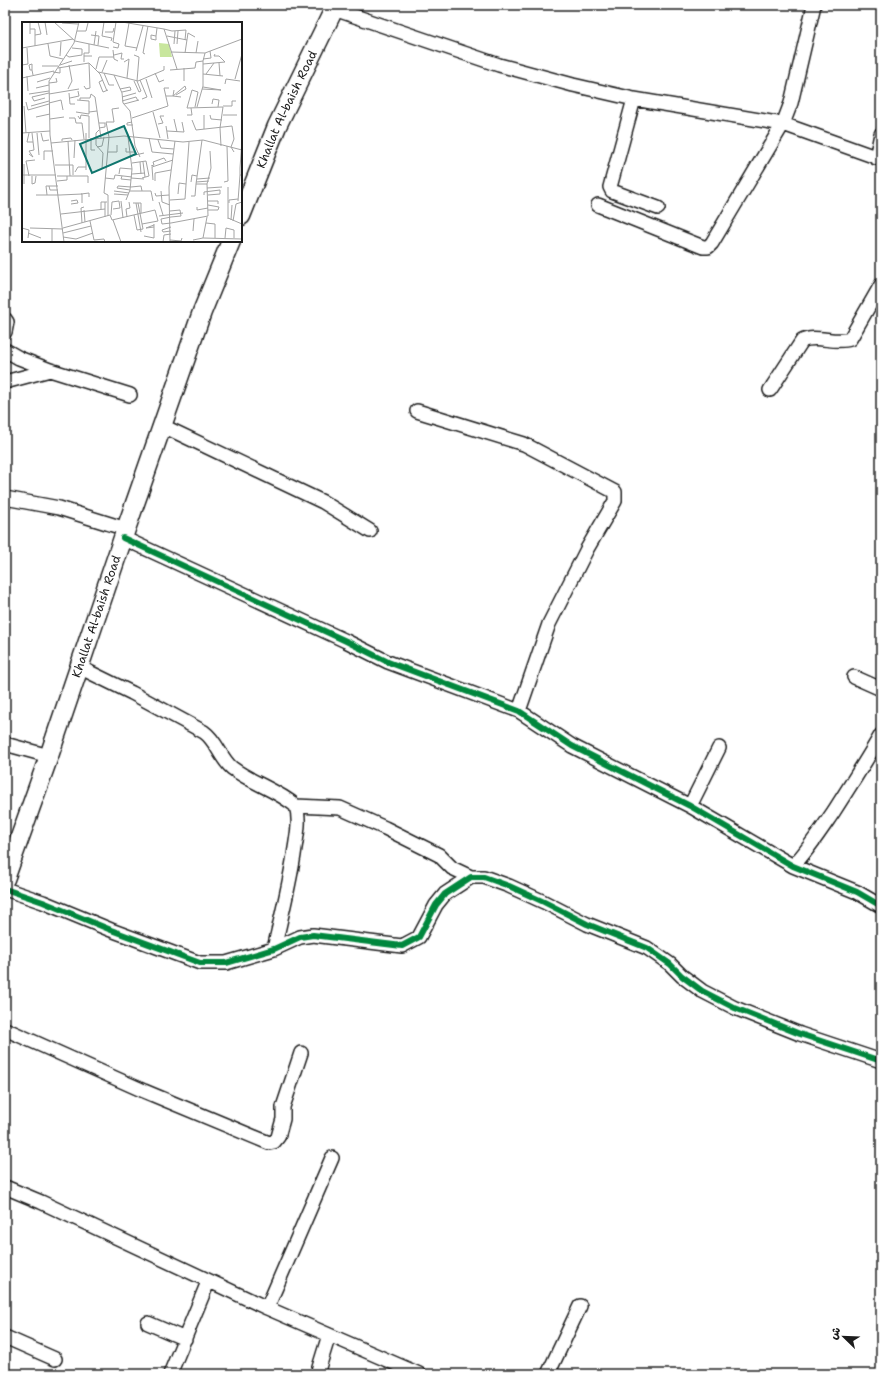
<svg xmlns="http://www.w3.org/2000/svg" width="886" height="1379" viewBox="0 0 886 1379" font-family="'Shantell Sans','Playpen Sans Arabic',sans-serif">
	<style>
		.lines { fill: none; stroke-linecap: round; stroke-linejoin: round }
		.street-casing { stroke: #1c1c1c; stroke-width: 16 }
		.secondary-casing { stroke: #1c1c1c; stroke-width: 21 }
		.street { stroke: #fff; stroke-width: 13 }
		.secondary { stroke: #fff; stroke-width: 18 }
		.cycleway-casing { stroke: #fff; stroke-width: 8 }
		.cycleway { stroke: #00873e; stroke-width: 6 }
		.labels { text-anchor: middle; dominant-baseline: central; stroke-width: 3; stroke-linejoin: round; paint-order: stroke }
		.street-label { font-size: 12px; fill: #1c1c1c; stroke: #fff }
		.inset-road { fill: none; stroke: #a4a4a4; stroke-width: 1 }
		.view { fill: #0f766e; fill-opacity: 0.15; stroke: #0f766e; stroke-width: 2 }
		.inset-edge { fill: none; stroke: #1c1c1c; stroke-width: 2 }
	</style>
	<rect width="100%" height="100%" fill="#fff"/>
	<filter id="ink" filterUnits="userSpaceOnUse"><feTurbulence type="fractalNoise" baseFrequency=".025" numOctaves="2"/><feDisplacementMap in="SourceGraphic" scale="8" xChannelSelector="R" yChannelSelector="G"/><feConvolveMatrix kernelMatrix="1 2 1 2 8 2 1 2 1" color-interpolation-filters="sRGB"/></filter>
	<g filter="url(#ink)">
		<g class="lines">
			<g class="street-casing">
				<path id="street" d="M 334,9 L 499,65 L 573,85 L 634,99 L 783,124 L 881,159
					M 634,99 L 610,187 L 612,191 L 658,208
					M 876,158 L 881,134
					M 598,205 L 703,247 L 708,247 L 712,243 L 783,124 L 791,103 L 814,5
					M 5,319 L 7,322 L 5,332
					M 5,350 L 19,358 L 50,370 L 5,382
					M 50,370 L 130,395
					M 770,390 L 802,341 C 815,334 835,344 850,339 L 881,285
					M 417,411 L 524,444 L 615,492 L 615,501 L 587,549 L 549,624 L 519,711
					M 163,426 L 323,502 L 370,531
					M 5,498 L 59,508 L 126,529
					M 123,538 L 346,641 L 388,662 L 519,711 L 572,746 L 690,806 L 793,866 L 857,892 L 881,906
					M 79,667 L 132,693 L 204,732 C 217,741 220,758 232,768 C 252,783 277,790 296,806 C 301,821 296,839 294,855 C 289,887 281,918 274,949
					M 854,677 L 881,689
					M 5,744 L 49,756
					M 296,806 L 340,808 L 385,828 L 439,855 L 452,868 L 471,877
					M 690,806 L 719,748
					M 793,866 C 809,849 821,830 834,811 C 850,786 866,761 881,735
					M 5,889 L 43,902 L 111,930 L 200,963 L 226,963 L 274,949 L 300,937 L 313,935 L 402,946 L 419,937 L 436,905 L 445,894 L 471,877 L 484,877 L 509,886 L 544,902 L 587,924 L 647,948 L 670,964 L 682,976 L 702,991 L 735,1008 L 800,1034 L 881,1061
					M 5,1029 L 144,1091 L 269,1143 L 274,1142 L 278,1137 L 283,1119 L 283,1107 L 301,1053
					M 5,1187 L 41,1202 L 267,1308 L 419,1374
					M 267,1308 L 332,1158
					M 148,1323 L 185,1339
					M 5,1337 L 55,1359
					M 170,1374 L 208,1282
					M 317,1374 L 329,1335
					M 548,1374 L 580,1306"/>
			</g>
			<g class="secondary-casing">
				<g id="secondary">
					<path id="s1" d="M 241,216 L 277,126 L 336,5"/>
					<path id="s2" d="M 5,879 L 49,756 L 126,529 L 202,312 L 231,241"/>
				</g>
			</g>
			<use href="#street" class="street"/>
			<use href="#secondary" class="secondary"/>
			<g class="cycleway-casing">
				<path id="cycleway" d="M 123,538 L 346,641 L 388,662 L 519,711 L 572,746 L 690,806 L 793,866 L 857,892 L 881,906
					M 5,889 L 43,902 L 111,930 L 200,963 L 226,963 L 274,949 L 300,937 L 313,935 L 402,946 L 419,937 L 436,905 L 445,894 L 471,877 L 484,877 L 509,886 L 544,902 L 587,924 L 647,948 L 670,964 L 682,976 L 702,991 L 735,1008 L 800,1034 L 881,1061"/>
			</g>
			<use href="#cycleway" class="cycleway"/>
		</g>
	</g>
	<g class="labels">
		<g class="street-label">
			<text stroke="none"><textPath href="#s1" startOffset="116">Khallat Al-baish Road</textPath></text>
			<text stroke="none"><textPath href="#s2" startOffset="278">Khallat Al-baish Road</textPath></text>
		</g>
	</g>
	<g transform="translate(22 22)">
		<rect width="220" height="220" fill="#fff"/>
		<path d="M 137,21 L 147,22 L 150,35 L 138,35 Z" fill="#c8e69d"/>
		<path class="inset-road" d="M 23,0 L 25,13M 32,0 L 53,19M 82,0 L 80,14 L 90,16 L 89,19M 100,0 L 142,7 L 155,47M 40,1 L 56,2M 107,1 L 103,24 L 115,26M 8,7 L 13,7 L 13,24M 142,7 L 150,9 L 164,8 L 163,18M 55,9 L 64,9 L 66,1M 83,10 L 91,10 L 92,6M 8,12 L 8,0 L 11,0M 13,13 L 19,12 L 16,0M 69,13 L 77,14 L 76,23M 134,14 L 129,13 L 129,17 L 134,18 L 134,14 L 135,6M 145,14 L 165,18M 53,19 L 87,26M 26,22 L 28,34 L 41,37M 152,22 L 153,9M 155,22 L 156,9M 72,23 L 74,9M 91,25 L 96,26 L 97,22 L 91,20 L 94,0M 0,26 L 51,17M 50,26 L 60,27 L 60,30M 91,28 L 92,37 L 96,39M 114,29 L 121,4M 149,30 L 183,31 L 220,17M 163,31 L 166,11 L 173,15M 174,31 L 176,19M 123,32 L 121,31 L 126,4M 44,33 L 47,35 L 60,33 L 60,30M 92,33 L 100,31 L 99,37 L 102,37M 112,33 L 117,35 L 115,59 L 119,69 L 117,70 L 112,59M 38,34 L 39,20M 62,34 L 62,31 L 67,31 L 67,22M 181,37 L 189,36 L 188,29M 62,40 L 62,34 L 70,34M 102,40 L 107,37 L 105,56M 197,41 L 198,54M 181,42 L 203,40 L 197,34 L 192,34 L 193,32M 0,43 L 6,42 L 5,26M 38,43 L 50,39M 20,44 L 36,44M 36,46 L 67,41 L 78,52 L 85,69M 74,47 L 77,35 L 92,35M 10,48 L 8,48 L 7,43 L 10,42 L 10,48 L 11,53M 148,48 L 173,46 L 174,40 L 181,39 L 183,31M 31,50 L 38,51 L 38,45M 76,50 L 92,53 L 100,71 L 101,81 L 108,89 L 113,124 L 118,135M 80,50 L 85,38M 82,51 L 87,63 L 92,63M 133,51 L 137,60 L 142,58M 181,52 L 201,54M 184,52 L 192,41M 92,53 L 116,59 L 142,48 L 142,44M 5,54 L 6,69M 0,56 L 32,49M 124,57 L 130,76M 213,57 L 220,32M 81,58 L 77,60 L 81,70 L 86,68M 118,58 L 125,75 L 120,77M 162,59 L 162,46M 15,60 L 28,56M 27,61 L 35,60 L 34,56M 203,62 L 204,57 L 218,59M 62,64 L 64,67 L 68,66 L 67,41M 14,66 L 27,63M 46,67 L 50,59 L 47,43M 98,67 L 108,65 L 109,68 L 100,70M 180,67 L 199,68 L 181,65M 47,71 L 48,82 L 53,82M 7,72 L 27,69M 27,72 L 57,67M 154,73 L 164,67 L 163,64M 144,74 L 151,74 L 152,68M 100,75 L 114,71M 159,75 L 151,74 L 163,64M 23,76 L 12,79 L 10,75 L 27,71M 48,76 L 57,74 L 56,69M 55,78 L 67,79 L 67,90M 58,78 L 58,76 L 68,76 L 69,72 L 73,75 L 79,116M 100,79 L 114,75 L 116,79M 4,80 L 6,88 L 27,82M 27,81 L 39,78 L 41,88M 102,82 L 117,78M 190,82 L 191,77 L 197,78 L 196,85M 2,84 L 4,111M 9,84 L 27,79M 201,84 L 210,84 L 210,79 L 214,79M 175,85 L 181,64 L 181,39M 165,86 L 201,85 L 198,106 L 199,124M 165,86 L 170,68 L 176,70 L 173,85M 54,90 L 67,92 L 67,90 L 75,89M 131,90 L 138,116M 165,93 L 170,93 L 169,86M 182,93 L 182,107M 188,93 L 189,97 L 200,98M 201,93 L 215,93M 56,94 L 58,97 L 59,93 L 67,94 L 67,116M 14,95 L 28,92M 47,96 L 53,96 L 54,101 L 60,101 L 62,117M 110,96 L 146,84 L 142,66 L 147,66M 28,97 L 42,95M 152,97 L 155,110M 170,98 L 174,108 L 210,104 L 212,117 L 209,125 L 212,130M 92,100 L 90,87 L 97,86M 110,100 L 105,101 L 105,103 L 111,103M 77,101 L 83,101 L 83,105 L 77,106M 136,102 L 141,101 L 138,94 L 142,94M 144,104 L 146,117M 77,108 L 74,111 L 74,123 L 81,131 L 80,147M 145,109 L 162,110 L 160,100M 0,111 L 28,109M 7,111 L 5,120 L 11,120M 15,111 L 17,133M 19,111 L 21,119 L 27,118M 64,111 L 64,148M 87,115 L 84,100 L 92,100M 69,116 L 69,128 L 73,128M 127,116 L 130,130 L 151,132M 136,118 L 139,126 L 152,127M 220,118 L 218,146 L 218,153 L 220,153M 40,119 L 40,117 L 49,116 L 50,118M 46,119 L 48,154M 29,121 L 102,114 L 161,120 L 181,118 L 220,128M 75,125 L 80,124 L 82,115M 104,126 L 104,130 L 113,130M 86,130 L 95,130 L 95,123M 7,132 L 11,135 L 7,129 L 12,128 L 10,111M 109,134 L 122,131M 52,136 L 53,118M 22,138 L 22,129 L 31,129M 118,140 L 119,152M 121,140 L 123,155M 110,141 L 124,139 L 127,154 L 120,156M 33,143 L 51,143 L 51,153M 129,144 L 132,143 L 131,140 L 142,136 L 144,139M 53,150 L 56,145 L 64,145M 97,152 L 98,146 L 110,147M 110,152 L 123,151M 0,153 L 34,153M 7,154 L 4,139 L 13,138M 10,154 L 10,162 L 13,161 L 14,154M 35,154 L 66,154 L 66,161M 100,154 L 99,157 L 109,158M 83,156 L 92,157 L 93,153 L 110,155M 109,156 L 122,157M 175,157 L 188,156M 131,158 L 130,145 L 151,138M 35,159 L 45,158 L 45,154M 133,159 L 133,151 L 149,148M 169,160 L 170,153 L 175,154M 174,160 L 187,159M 202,160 L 206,159 L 205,124M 2,162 L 2,142M 185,162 L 189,146 L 188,129M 27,164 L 28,168 L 36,168M 109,165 L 119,164 L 120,169M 206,165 L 206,197M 185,166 L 200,165M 108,168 L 95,166 L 96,164 L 109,165M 92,169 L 107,171M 108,169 L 129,169 L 131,179M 139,169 L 140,180 L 148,183M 133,171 L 134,174 L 147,173M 59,172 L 67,171 L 67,175M 92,172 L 106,173M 156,172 L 157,161 L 164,162M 14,173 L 38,173M 25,173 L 24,164 L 36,164M 38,173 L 60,172 L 60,181M 182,173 L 182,170 L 198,168M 186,173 L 198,172 L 198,168M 169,174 L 173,174 L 174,162M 104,178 L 108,168 L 110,147 L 106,115M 148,178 L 163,177 L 167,120M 49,179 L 55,178 L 56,181 L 49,182M 99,179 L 101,196M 186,179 L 196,179 L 196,182M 216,179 L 218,153M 83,180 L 83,195M 137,180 L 141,193M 111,181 L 119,181 L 119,191M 114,181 L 119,210M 207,181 L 207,178 L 216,177M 186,183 L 197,185 L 196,188 L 186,188M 175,185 L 175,188 L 186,186M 79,187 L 79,180 L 85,180M 62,188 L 63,200M 148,189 L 158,188 L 159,194 L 149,195M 39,192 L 83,187M 89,193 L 90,180 L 97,179 L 98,186 L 91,187M 112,193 L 115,208 L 121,207 L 116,181M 86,194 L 86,173 L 82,171 L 87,115M 137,194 L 161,191M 105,195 L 104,187 L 108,186 L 107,180M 149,195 L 139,197 L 140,202 L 149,201M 206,196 L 220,202M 91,198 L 99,220M 209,198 L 210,183M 68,199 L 72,218 L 82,217 L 83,220M 211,199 L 214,182 L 220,180M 60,201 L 59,186 L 62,185M 149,201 L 186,194 L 185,162 L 174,162 L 180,118M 184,201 L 193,202 L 193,216M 132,203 L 124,206 L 132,205M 149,205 L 140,208 L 141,210 L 149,209M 0,206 L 7,208 L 6,216M 8,206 L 41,207M 41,206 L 88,193 L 90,198 L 133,188 L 136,199 L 120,202M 30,207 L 30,220M 171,209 L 172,197M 6,211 L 19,216M 41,211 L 69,204M 122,214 L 132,216 L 132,202M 41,215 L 54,217 L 71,211M 181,216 L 220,217M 203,216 L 204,206 L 212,208 L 212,216M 148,218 L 159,219 L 160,216M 171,218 L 181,216 L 185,195M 42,220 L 28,113 L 27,59 L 52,21 L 57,0M 141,220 L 142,213 L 149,212M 148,220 L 147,165 L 153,119"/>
		<path class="view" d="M 102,104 L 114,132 L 70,151 L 58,122 Z"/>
		<rect width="220" height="220" class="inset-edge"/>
	</g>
	<rect width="886" height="1379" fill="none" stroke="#fff" stroke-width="20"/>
	<rect x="10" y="10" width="866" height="1359" fill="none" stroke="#1c1c1c" stroke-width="1.5" filter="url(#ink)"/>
	<g transform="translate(844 1337) rotate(293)" stroke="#ffffff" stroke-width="3" paint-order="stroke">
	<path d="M0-3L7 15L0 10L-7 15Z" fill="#1c1c1c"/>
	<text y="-6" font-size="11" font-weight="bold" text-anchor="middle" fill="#1c1c1c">ش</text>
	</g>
</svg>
